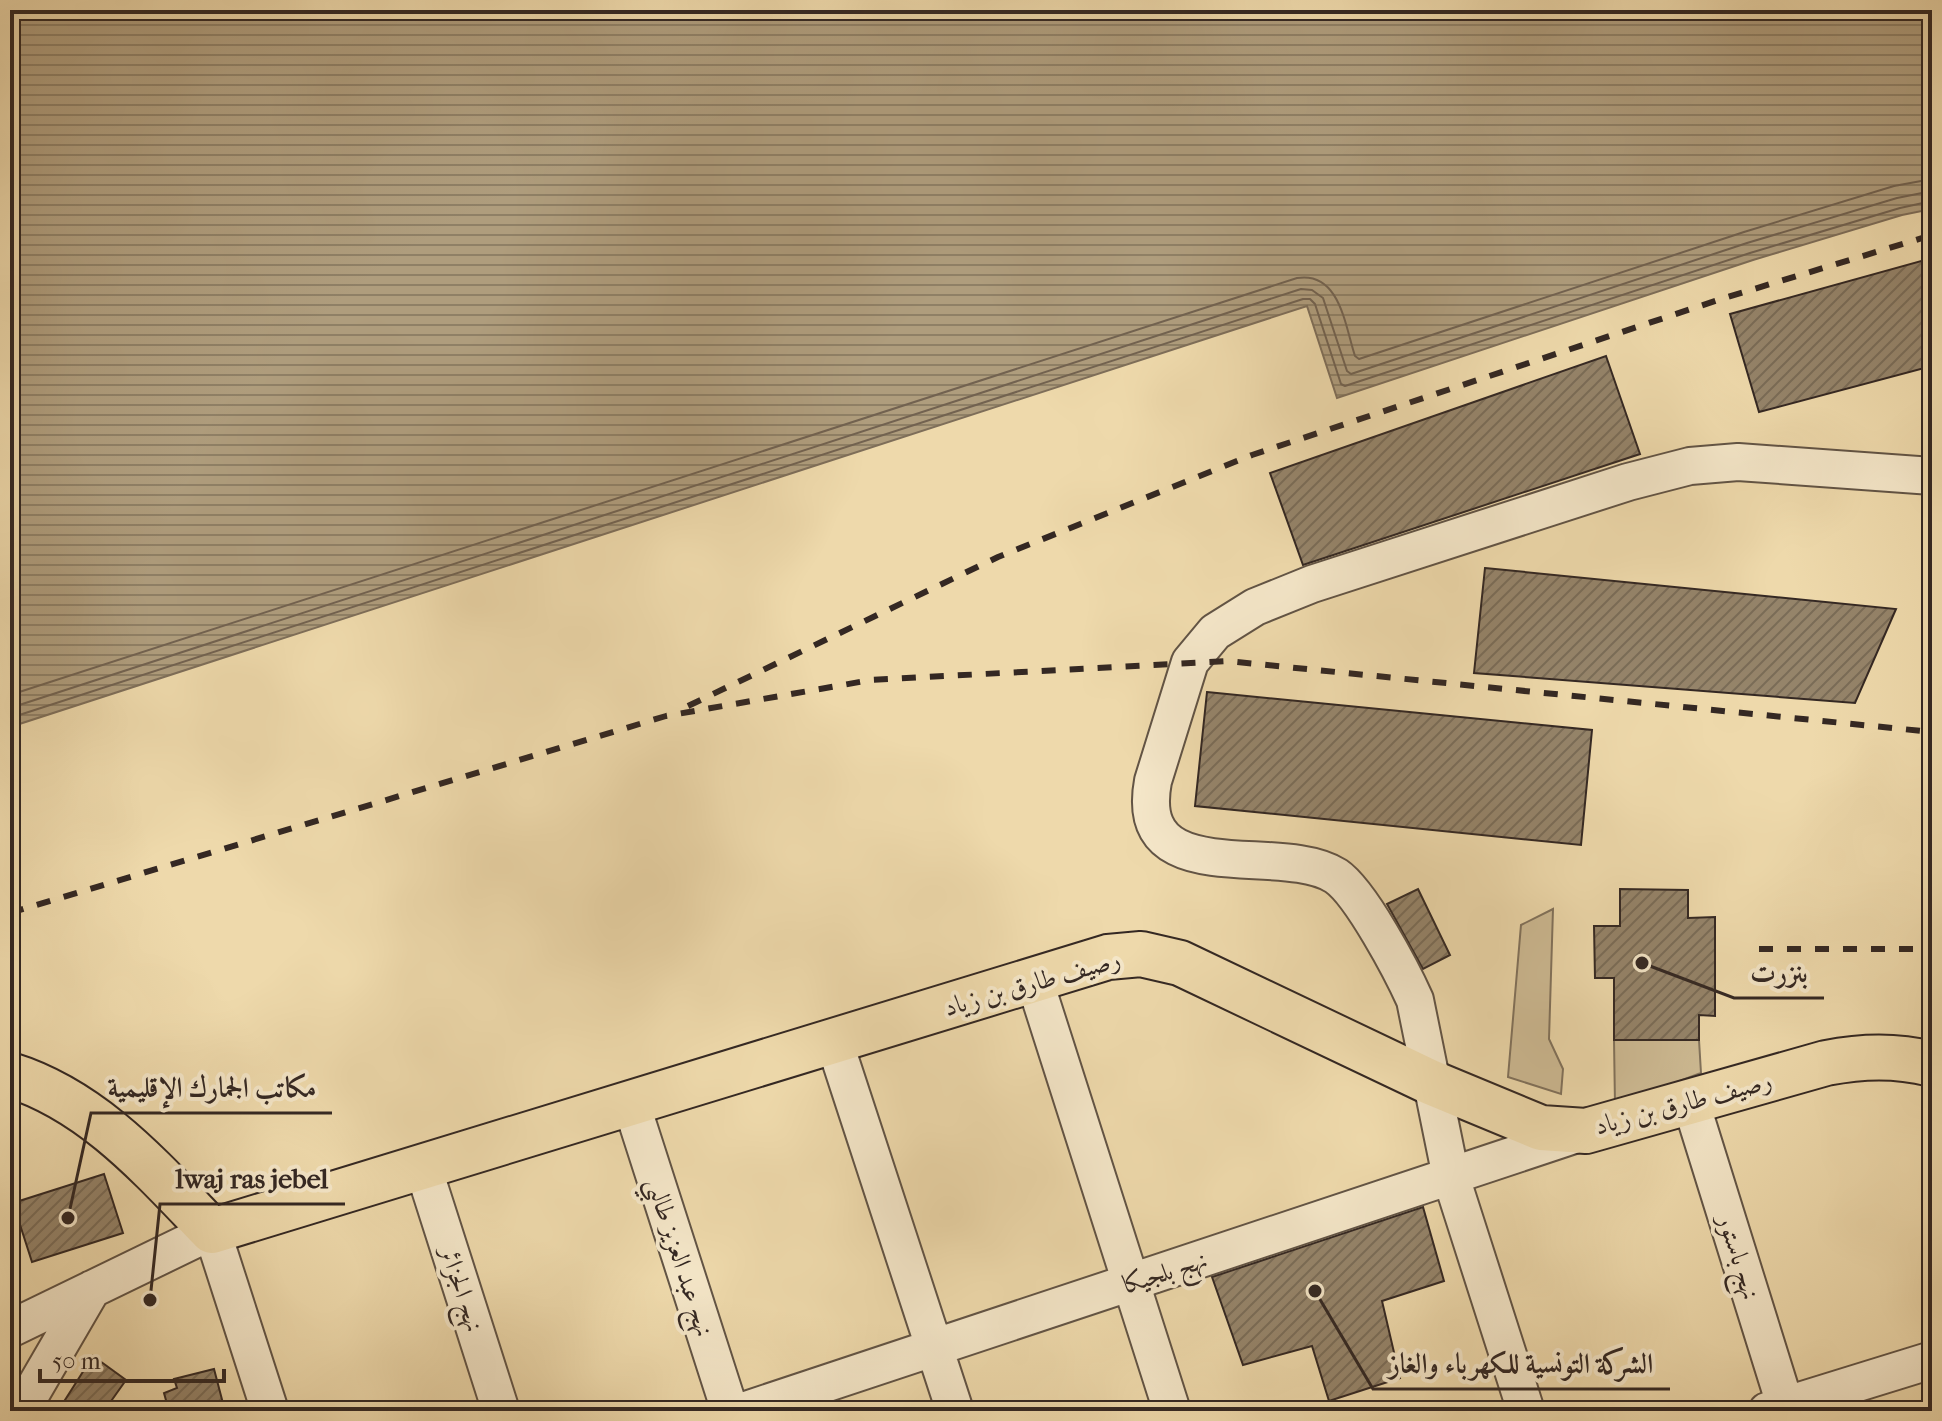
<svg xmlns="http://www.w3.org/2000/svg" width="1942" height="1421" viewBox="0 0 1942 1421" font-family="'IM FELL French Canon',Amiri,serif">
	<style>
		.green { fill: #cebb94; stroke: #81725c; stroke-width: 2 }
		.water { fill: url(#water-rules); stroke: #7e6e59; stroke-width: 2 }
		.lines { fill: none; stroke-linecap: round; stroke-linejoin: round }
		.shore { stroke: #726250; stroke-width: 2 }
		.building { fill: url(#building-hatch); stroke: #342823; stroke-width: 2 }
		.minor-casing { stroke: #625445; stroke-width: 40 }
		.major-casing { stroke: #342823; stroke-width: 48 }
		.minor { stroke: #f4e6c8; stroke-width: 36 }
		.major { stroke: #eed9ab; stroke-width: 44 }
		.rail { stroke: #342823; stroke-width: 6; stroke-dasharray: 14 14; stroke-linecap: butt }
		.labels { text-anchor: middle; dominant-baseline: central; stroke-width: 8; stroke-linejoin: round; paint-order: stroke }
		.street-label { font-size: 26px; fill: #342823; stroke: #f4e6c8 }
		.leader { fill: none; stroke: #342823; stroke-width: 3 }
		.callout-dot { fill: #342823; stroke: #f4e6c8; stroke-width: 3 }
		.callout-label { font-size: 28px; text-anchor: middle; font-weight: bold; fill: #342823; stroke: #f4e6c8; stroke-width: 8; stroke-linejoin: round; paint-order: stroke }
	</style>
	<defs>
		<pattern id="water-rules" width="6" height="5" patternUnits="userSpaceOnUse" patternTransform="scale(2)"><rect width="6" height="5" fill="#af9d7d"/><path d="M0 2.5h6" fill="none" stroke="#8f8066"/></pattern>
		<pattern id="building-hatch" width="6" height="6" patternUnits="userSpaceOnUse" patternTransform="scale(2)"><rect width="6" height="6" fill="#95846a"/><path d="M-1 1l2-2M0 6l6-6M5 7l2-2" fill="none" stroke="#7a6c57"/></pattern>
	</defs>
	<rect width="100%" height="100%" fill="#eed9ab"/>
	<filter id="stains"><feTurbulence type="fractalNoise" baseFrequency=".0025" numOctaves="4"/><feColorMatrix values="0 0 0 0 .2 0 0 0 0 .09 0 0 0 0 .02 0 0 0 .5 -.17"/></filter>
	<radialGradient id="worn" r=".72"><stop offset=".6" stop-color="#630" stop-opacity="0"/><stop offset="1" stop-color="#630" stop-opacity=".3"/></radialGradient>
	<path class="green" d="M 1553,909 L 1549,1039 L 1563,1069 L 1561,1094 L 1508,1077 L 1521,925 Z
		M 1614,1040 L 1699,1040 L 1701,1073 L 1615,1105 Z"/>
	<path class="water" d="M 10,10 L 1932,10 L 1932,209 L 1902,215 L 1753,260 L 1337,398 L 1307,306 L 10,727 Z"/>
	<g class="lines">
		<path class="shore" d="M 10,695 L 1297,278 C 1340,271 1345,326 1355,356 L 1359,359 L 1744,232 L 1894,186 L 1932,179
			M 10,708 L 1301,289 L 1312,290 L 1323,298 L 1347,371 L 1351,374 L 1747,243 L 1897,198 L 1932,191
			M 10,718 L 1303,299 L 1310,299 L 1315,304 L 1341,384 L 1345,386 L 1750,253 L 1900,208 L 1932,201"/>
	</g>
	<path class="building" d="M 1932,258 L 1932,366 L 1759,412 L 1730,314 Z
		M 1606,356 L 1640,454 L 1303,565 L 1270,473 Z
		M 1485,568 L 1896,609 L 1855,703 L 1474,673 Z
		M 1207,692 L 1592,730 L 1581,845 L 1195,806 Z
		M 1418,889 L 1450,955 L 1423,969 L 1387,904 Z
		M 1620,889 L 1688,890 L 1688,918 L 1715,917 L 1715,1016 L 1699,1015 L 1699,1040 L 1614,1040 L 1614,978 L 1595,978 L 1594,926 L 1620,926 Z
		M 104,1174 L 123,1233 L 32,1262 L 13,1203 Z
		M 1423,1207 L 1444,1281 L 1382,1301 L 1400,1378 L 1329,1401 L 1312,1346 L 1243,1365 L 1212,1277 Z
		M 93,1356 L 126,1380 L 104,1411 L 58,1411 Z
		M 214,1369 L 225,1411 L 169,1411 L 164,1393 L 177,1388 L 174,1379 Z"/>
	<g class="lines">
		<g class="minor-casing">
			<path id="minor" d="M 1034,979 L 1172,1411
				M 834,1041 L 955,1411
				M 631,1103 L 730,1411
				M 1691,1103 L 1787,1411
				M 423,1167 L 501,1411
				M 10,1329 L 212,1231 L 270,1411
				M 21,1411 L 92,1289
				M 743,1411 L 1580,1133
				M 1526,1411 L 1451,1177 L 1415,1000 C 1402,971 1361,893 1336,876 C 1280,840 1132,894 1153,781 L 1190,662 L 1215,632 L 1255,607 L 1312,584 L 1628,482 L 1690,466 L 1738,462 L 1932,476
				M 1767,1411 L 1932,1360"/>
		</g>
		<g class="major-casing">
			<path id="major" d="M 10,1075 C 94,1101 153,1170 212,1231 L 1108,957 L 1141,954 L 1180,963 L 1430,1082 L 1541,1128 L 1586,1131 L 1826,1063 C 1863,1056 1895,1055 1932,1064"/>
		</g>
		<use href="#minor" class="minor"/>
		<use href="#major" class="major"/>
		<path class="rail" d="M 688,706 L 998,557 L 1252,455 L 1721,299 L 1932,235
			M 10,913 L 666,716 L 871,680 L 1227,661 L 1932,732
			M 1759,949 L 1932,949"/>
	</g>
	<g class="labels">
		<g class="street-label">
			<text transform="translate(1032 983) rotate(-16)">رصيف طارق بن زياد</text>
			<text transform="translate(1683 1103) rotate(-15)">رصيف طارق بن زياد</text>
			<text transform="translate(680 1257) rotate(72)">نهج عبد العزيز طالبي</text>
			<text transform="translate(1739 1257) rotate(73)">نهج باستور</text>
			<text transform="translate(1165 1272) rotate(-18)">نهج بلجيكا</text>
			<text transform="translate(462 1289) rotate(72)">نهج الجزائر</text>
		</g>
	</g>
	<path class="leader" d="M1642 963L1734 998H1824M68 1218L91 1113H332M150 1300L160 1204H345M1315 1291L1373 1389H1670"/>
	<g class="callout-dot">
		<circle cx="1642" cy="963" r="8"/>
		<circle cx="68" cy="1218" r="8"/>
		<circle cx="150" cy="1300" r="8"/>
		<circle cx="1315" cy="1291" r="8"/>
	</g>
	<g class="callout-label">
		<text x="1779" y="982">بنزرت</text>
		<text x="212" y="1097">مكاتب الجمارك الإقليمية</text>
		<text x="252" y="1188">lwaj ras jebel</text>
		<text x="1521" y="1373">الشركة التونسية للكهرباء والغاز</text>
	</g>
	<rect width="1942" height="1421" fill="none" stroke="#eed9ab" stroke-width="40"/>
	<rect x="12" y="12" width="1918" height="1397" fill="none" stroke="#342823" stroke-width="4"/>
	<rect x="20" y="20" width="1902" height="1381" fill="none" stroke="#342823" stroke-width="2"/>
	<path d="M40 1369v12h184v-12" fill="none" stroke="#342823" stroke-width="4"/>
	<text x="52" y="1369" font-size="24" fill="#342823" stroke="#f4e6c8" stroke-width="6" paint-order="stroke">50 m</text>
	<rect width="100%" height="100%" filter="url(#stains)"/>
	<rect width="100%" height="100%" fill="url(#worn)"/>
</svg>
